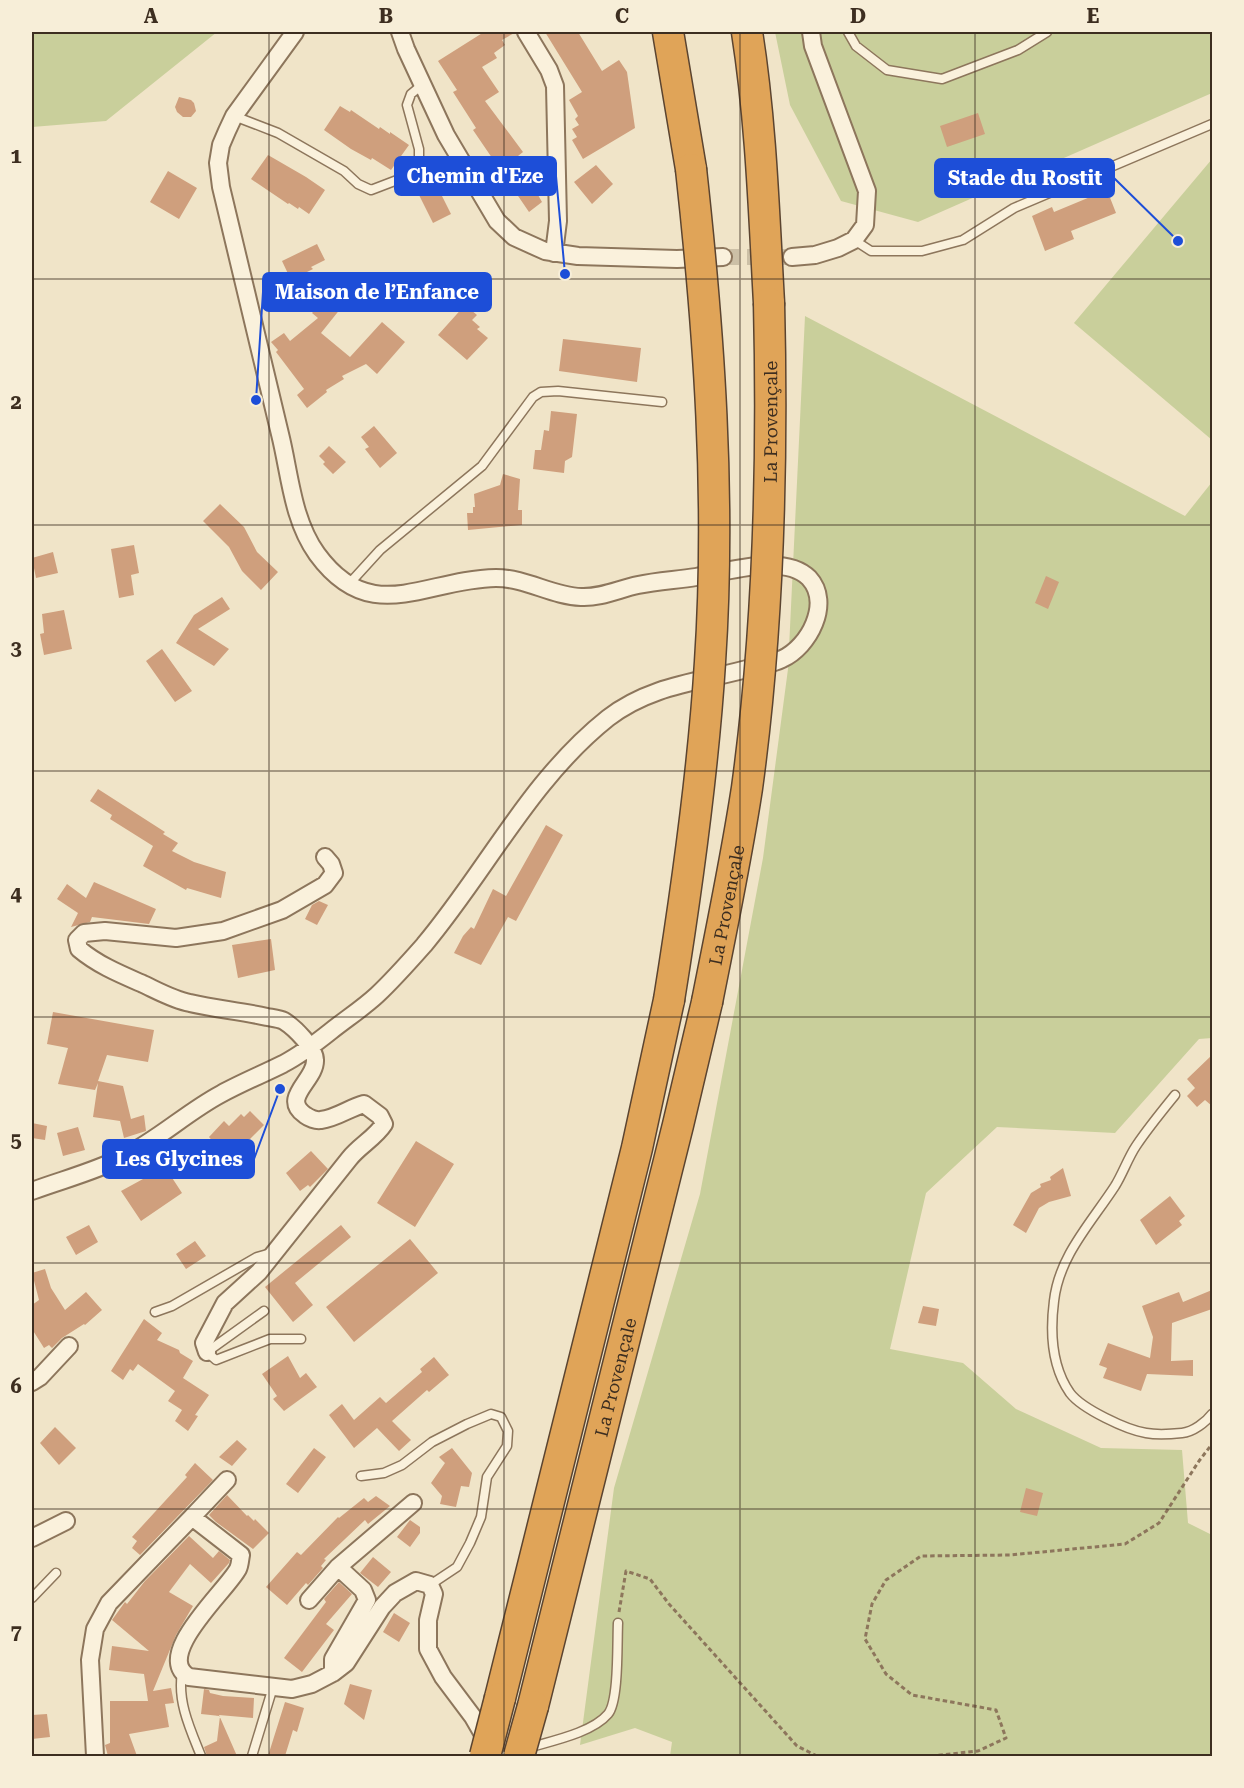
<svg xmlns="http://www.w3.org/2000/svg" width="1244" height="1788" viewBox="0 0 1244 1788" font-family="'Roboto Serif',serif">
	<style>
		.green { fill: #c9cf9b }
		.building { fill: #cf9f7d }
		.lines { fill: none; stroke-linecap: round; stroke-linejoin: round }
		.street-tunnel { stroke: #ccc0a6; stroke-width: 16; stroke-dasharray: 16 8; stroke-linecap: butt }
		.lane-casing { stroke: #8d765c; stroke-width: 11 }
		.street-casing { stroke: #8d765c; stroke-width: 20 }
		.highway-casing { stroke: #5b4430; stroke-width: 33 }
		.path { stroke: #8d765c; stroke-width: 3; stroke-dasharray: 4.5 3; stroke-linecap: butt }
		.lane { stroke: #faf1dc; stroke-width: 8 }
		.street { stroke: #faf1dc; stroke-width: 16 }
		.highway { stroke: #e0a458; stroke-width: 30 }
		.highway-bridge-casing { stroke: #5b4430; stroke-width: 33; stroke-linecap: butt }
		.highway-bridge { stroke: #e0a458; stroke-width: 30 }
		.grid { fill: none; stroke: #3d2e20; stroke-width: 1.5; stroke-opacity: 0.55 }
		.labels { text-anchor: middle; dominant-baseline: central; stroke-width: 6; stroke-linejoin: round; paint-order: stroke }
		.street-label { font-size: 18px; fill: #3d2e20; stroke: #f7eed8 }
		.leader { fill: none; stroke: #1d4ed8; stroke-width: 2 }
		.callout-dot { fill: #1d4ed8; stroke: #f7eed8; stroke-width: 2 }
		.callout { fill: #1d4ed8; stroke: #1d4ed8; stroke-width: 2 }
		.callout-label { font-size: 20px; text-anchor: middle; font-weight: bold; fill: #fff }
		.neatline { fill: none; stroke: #3d2e20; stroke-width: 2 }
		.grid-label { font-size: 20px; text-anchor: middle; font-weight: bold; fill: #3d2e20 }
	</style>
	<rect width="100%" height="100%" fill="#f0e4c8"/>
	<path class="green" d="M 32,32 L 217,32 L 106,121 L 32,127 Z
		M 775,32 L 1212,32 L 1212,93 L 918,222 L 841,201 L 790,105 Z
		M 1212,159 L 1212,440 L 1074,323 Z
		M 805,316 L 1185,516 L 1212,482 L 1212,1038 L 1199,1039 L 1115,1133 L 997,1127 L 926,1193 L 890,1349 L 963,1363 L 1016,1409 L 1101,1448 L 1182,1450 L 1188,1523 L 1212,1535 L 1212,1756 L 670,1756 L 672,1742 L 635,1728 L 580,1745 L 614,1488 L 700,1194 L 763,858 L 788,669 Z"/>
	<path class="building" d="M 484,32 L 516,32 L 502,40 L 505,45 L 494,53 L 497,58 L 482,67 L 499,92 L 485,101 L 523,152 L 518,156 L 543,191 L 538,195 L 542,202 L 529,212 L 473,130 L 476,128 L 453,92 L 457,90 L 438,61 Z
		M 545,32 L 578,32 L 602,71 L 619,60 L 627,72 L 635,128 L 583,159 L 572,140 L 577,137 L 572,129 L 579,125 L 575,119 L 578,116 L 569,100 L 582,92 Z
		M 179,97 L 191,100 L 194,103 L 196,111 L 191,117 L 183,117 L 177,112 L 175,107 Z
		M 340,106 L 350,112 L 351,110 L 379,129 L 380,127 L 390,134 L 390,132 L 409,145 L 391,170 L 372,158 L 371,160 L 351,149 L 324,130 Z
		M 978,113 L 985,134 L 947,147 L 940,126 Z
		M 268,155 L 306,177 L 325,190 L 309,214 L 299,207 L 298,209 L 289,203 L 288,204 L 251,179 Z
		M 596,165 L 613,184 L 592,204 L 574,182 Z
		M 168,171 L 197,188 L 179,219 L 150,202 Z
		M 439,175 L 445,192 L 441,194 L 451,214 L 433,223 L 415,187 Z
		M 1107,190 L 1116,213 L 1071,231 L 1074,239 L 1045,251 L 1032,216 L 1052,207 L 1054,212 Z
		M 317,244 L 325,260 L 311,267 L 313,269 L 291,280 L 282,261 Z
		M 326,297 L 341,308 L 321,333 L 350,357 L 382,322 L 405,342 L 377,374 L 366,364 L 342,376 L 344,379 L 326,390 L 327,392 L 307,408 L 297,395 L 304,389 L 276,352 L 278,350 L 271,342 L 284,333 L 290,341 L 318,318 L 312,313 Z
		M 465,305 L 477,315 L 472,320 L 480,327 L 477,329 L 488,338 L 467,360 L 438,335 Z
		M 563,339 L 641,348 L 637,382 L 559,371 Z
		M 551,411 L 577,414 L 572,457 L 565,461 L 564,473 L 533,469 L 535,450 L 541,450 L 544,430 L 549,431 Z
		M 374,426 L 397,453 L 380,468 L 365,449 L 369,447 L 361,437 Z
		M 329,446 L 346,462 L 333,474 L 323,464 L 325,462 L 319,456 Z
		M 503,474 L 520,479 L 518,510 L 522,510 L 522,525 L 468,530 L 467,513 L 473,513 L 473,507 L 475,507 L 474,494 L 500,485 Z
		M 220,504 L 244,527 L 257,552 L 278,572 L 261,590 L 242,571 L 229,547 L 203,521 Z
		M 134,545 L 139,573 L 131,575 L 134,595 L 119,598 L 111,549 Z
		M 53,552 L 58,573 L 36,578 L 32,558 Z
		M 1046,576 L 1059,582 L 1048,609 L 1035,603 Z
		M 222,597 L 230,609 L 198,629 L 229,649 L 214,666 L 176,643 L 194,615 Z
		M 64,610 L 72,649 L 44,655 L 40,634 L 44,633 L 42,614 Z
		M 162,649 L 192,691 L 175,702 L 146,661 Z
		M 98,789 L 165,832 L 163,834 L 178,843 L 172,851 L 194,862 L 226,872 L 221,898 L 187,888 L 186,890 L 143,866 L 153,846 L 110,819 L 112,815 L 90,801 Z
		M 546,825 L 563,835 L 516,921 L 508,917 L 481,965 L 454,953 L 463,936 L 471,927 L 474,929 L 493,889 L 506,896 Z
		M 94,882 L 156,909 L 149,924 L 92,917 L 90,922 L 71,927 L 78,913 L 57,899 L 67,884 L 86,898 Z
		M 319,901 L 328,905 L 317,925 L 305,919 L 312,905 Z
		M 271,939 L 275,970 L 238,978 L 232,945 Z
		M 53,1012 L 154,1030 L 148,1062 L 107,1055 L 98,1081 L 123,1086 L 131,1119 L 144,1115 L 146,1131 L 124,1138 L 120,1121 L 93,1117 L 98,1083 L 95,1090 L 58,1084 L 68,1048 L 47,1044 Z
		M 1212,1055 L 1212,1106 L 1205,1100 L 1197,1107 L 1187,1096 L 1195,1088 L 1187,1079 Z
		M 250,1111 L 264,1125 L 236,1153 L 219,1174 L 207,1156 L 217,1146 L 209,1137 L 224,1121 L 229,1126 L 241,1114 L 244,1117 Z
		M 32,1123 L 47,1126 L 45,1140 L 32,1138 Z
		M 78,1127 L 85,1150 L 63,1156 L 57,1133 Z
		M 416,1141 L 454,1164 L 415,1227 L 377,1203 Z
		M 311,1151 L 328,1169 L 310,1187 L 308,1185 L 300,1191 L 286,1173 Z
		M 165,1167 L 182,1193 L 141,1221 L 121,1191 Z
		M 1063,1168 L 1071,1196 L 1049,1202 L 1039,1208 L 1026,1233 L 1013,1225 L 1031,1193 L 1041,1187 L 1040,1184 L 1051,1180 L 1050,1177 Z
		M 1170,1196 L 1185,1216 L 1179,1221 L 1182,1225 L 1156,1245 L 1140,1220 Z
		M 89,1225 L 98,1242 L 76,1255 L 66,1237 Z
		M 341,1225 L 351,1237 L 295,1283 L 313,1305 L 293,1322 L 265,1287 Z
		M 410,1239 L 438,1273 L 354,1342 L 326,1307 Z
		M 195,1241 L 206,1256 L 186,1269 L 176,1254 Z
		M 45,1269 L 51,1288 L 65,1310 L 86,1292 L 102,1310 L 85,1325 L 84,1324 L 62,1338 L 52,1348 L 49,1345 L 44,1348 L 32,1329 L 32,1305 L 39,1300 L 32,1273 Z
		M 1212,1290 L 1212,1309 L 1172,1323 L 1171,1361 L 1193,1360 L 1193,1376 L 1147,1374 L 1141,1391 L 1103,1378 L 1107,1368 L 1099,1365 L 1108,1343 L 1150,1358 L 1153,1337 L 1142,1306 L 1179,1292 L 1183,1302 Z
		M 923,1306 L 939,1309 L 936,1326 L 918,1323 Z
		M 144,1319 L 162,1333 L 157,1340 L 179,1350 L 180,1353 L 193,1361 L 183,1378 L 209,1395 L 195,1415 L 198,1416 L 188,1431 L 175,1421 L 182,1410 L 168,1401 L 175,1391 L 138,1364 L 133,1371 L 130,1369 L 123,1380 L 111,1371 Z
		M 288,1356 L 300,1378 L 306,1373 L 317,1387 L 284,1411 L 273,1399 L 277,1396 L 262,1374 Z
		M 434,1357 L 449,1375 L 429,1392 L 427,1390 L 392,1421 L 411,1440 L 399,1451 L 377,1428 L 354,1448 L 329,1415 L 342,1404 L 354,1420 L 380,1397 L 386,1403 L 422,1372 L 420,1369 Z
		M 55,1427 L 76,1448 L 59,1465 L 40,1443 Z
		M 237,1440 L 247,1449 L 232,1466 L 219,1457 Z
		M 314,1448 L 326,1457 L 298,1493 L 286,1484 Z
		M 452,1448 L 472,1473 L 469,1487 L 461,1486 L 456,1507 L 440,1504 L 442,1496 L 431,1483 L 445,1463 L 439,1457 Z
		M 195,1463 L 213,1480 L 140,1555 L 132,1548 L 137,1541 L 132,1537 L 187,1477 L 185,1475 Z
		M 1026,1488 L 1043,1493 L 1037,1516 L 1020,1512 Z
		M 227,1495 L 247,1516 L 248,1515 L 254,1521 L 255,1519 L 269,1533 L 253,1549 L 216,1522 L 209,1515 Z
		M 376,1496 L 390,1506 L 368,1524 L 365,1520 L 324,1559 L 326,1560 L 321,1566 L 323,1568 L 308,1585 L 306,1583 L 287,1605 L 266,1587 L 297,1552 L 301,1555 L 338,1517 L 339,1518 L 364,1498 L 368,1502 Z
		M 410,1520 L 420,1527 L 420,1533 L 410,1547 L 397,1537 Z
		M 189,1536 L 213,1558 L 219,1551 L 230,1560 L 229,1563 L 211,1583 L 190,1564 L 169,1592 L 193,1606 L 176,1635 L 153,1691 L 171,1688 L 174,1703 L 165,1704 L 169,1727 L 129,1734 L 137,1756 L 108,1756 L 105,1745 L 110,1743 L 110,1701 L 148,1701 L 144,1674 L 109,1670 L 112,1646 L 149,1651 L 112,1620 L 125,1602 L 127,1604 L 145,1581 Z
		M 373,1557 L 391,1572 L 378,1587 L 360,1573 Z
		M 339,1582 L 352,1594 L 326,1624 L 334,1630 L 302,1672 L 284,1658 L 326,1602 L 324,1599 Z
		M 394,1613 L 410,1623 L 399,1642 L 383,1632 Z
		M 350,1684 L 372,1690 L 364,1720 L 344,1704 Z
		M 204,1689 L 209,1690 L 210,1693 L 223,1696 L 254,1698 L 253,1718 L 219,1715 L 237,1756 L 207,1756 L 204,1747 L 217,1741 L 220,1716 L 201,1714 Z
		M 285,1702 L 304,1708 L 297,1732 L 293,1730 L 285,1756 L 268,1756 Z
		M 47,1714 L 50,1737 L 32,1739 L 32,1715 Z"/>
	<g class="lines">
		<path class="street-tunnel" d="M 723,257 L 792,257"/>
		<g class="lane-casing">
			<path id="lane" d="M 848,32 L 856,46 L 887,70 L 942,79 L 1018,50 L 1047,32
				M 234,116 L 278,133 L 344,171 L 358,184 L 371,190 L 405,177 L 416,168 L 419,159 L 419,149 L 407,105 L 411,94 L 422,85
				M 854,240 L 871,251 L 922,251 L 963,240 L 1014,208 L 1212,124
				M 349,584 L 380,550 L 482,466 L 533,397 L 541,392 L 558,391 L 662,402
				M 1175,1095 C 1162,1111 1148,1128 1136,1146 C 1128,1158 1123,1173 1115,1186 C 1091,1223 1059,1256 1054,1301 C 1050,1332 1052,1367 1070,1393 C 1082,1409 1127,1430 1146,1433 C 1157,1435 1172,1434 1182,1433 C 1193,1432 1206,1422 1212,1414
				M 264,1311 L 207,1352 L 216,1360 L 270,1339 L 301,1339
				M 155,1312 L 172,1306 L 257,1257 L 271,1253
				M 361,1476 L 384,1473 L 402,1465 L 432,1442 L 467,1424 L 491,1414 L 501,1417 L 508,1431 L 507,1446 L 487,1477 L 481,1517 L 470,1543 L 457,1567 L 430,1585
				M 32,1598 L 56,1573
				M 182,1673 C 177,1702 191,1731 201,1756
				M 528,1748 C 551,1741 592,1733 608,1714 C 619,1701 617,1643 618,1623
				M 252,1756 L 273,1687"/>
		</g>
		<g class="street-casing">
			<path id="street" d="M 400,32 L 406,49 L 446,135 L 497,221 L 514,237 L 545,251 L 578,256 L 677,259 L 723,257
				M 526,32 L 549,70 L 555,86 L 558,221 L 554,253
				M 792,257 L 815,255 L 838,248 L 854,240 L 865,225 L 867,191 L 813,46 L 811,32
				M 32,1191 C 61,1180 94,1172 123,1157 C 158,1140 187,1112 221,1094 C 241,1083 263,1074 283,1064 C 300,1055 316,1043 331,1031 C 346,1019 363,1008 377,995 C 394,979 409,962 424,945 C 487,870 530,780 608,718 C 652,684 702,682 754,667 C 763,665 774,663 782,659 C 809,647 832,603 809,578 C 785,553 726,572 696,577 C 677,580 657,581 638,585 C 619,589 601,598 581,597 C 552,596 526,578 496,578 C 424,579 371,628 317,554 C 292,519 290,474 280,434 C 260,351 240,269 221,187 L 218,163 L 221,145 L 227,131 L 234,116 L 295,32
				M 207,1352 L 204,1343 L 225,1303 L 259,1272 L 349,1159 C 359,1146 375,1138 384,1124 L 380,1116 L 364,1104 C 349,1108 337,1118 321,1120 C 316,1121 309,1118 305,1115 C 280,1098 316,1080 315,1060 C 315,1048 295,1028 284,1021 C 280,1019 272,1018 267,1017 C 241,1011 215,1009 190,1003 C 174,1000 158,991 143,984 C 120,974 98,965 79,949 L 77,940 L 84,933 L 105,931 L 176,938 L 223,931 L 282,910 L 325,885 L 334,873 L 331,864 L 325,857
				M 32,1382 L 40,1377 L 69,1346
				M 192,1517 L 227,1480
				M 32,1538 L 66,1521
				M 309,1600 L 338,1567
				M 333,1673 L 333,1659 L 367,1600 L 363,1590 L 338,1567 L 413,1503
				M 95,1756 L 90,1660 L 95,1629 L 109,1603 L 192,1517 L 241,1555 C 240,1560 240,1565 238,1569 C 227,1590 152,1656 189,1677 L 292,1689 L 312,1684 L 333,1673 L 346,1663 L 382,1607 L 395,1593 L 416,1581 L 430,1585 L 434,1594 L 428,1620 L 428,1649 L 443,1677 L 473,1717 L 488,1743"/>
		</g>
		<g class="highway-casing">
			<g id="highway">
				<path d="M 668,32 L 691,169"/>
				<path d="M 747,32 C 761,121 764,213 769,303"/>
				<path d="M 500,1698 L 637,1148 L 669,1000"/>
				<path id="s1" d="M 533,1706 L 678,1125 L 707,1002"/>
			</g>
		</g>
		<path class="path" d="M 619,1612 L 626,1571 L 650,1579 L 669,1604 L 797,1746 L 817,1756
			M 931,1756 L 978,1751 L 1006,1738 L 996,1710 L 912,1695 L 886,1674 L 865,1639 L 872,1604 L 886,1580 L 921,1556 L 1010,1555 L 1125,1544 L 1159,1523 L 1199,1461 L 1212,1444"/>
		<use href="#lane" class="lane"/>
		<use href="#street" class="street"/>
		<use href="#highway" class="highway"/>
		<g class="highway-bridge-casing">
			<g id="highway-bridge">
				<path d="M 669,1000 C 687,888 703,775 710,662 C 721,498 709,332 691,169"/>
				<path id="s2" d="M 707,1002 C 721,931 736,860 747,788 C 769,627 773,465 769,303"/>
				<path d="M 485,1756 L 500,1698"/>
				<path d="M 519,1756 L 533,1706"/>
			</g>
		</g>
		<use href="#highway-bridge" class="highway-bridge"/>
	</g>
	<path class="grid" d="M 269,32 L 269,1756M 504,32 L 504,1756M 740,32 L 740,1756M 975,32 L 975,1756M 32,279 L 1212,279M 32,525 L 1212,525M 32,771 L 1212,771M 32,1017 L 1212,1017M 32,1263 L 1212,1263M 32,1509 L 1212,1509"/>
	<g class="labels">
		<g class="street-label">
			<text stroke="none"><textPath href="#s2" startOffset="585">La Provençale</textPath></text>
			<text stroke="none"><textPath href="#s2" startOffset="99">La Provençale</textPath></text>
			<text stroke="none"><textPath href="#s1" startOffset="339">La Provençale</textPath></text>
		</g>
	</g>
	<path class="leader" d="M565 274L556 176M1178 241L1114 178M256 400L263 292M280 1089L254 1159"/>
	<g class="callout-dot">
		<circle cx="565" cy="274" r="6"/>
		<circle cx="1178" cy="241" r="6"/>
		<circle cx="256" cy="400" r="6"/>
		<circle cx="280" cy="1089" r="6"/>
	</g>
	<g class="callout">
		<rect x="395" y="157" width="161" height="38" rx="6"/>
		<rect x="935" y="159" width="179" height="38" rx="6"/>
		<rect x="263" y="273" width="228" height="38" rx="6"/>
		<rect x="103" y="1140" width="151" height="38" rx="6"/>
	</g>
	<g class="callout-label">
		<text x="475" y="183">Chemin d'Eze</text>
		<text x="1025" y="185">Stade du Rostit</text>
		<text x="377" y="299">Maison de l’Enfance</text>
		<text x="179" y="1166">Les Glycines</text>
	</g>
	<rect width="1244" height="1788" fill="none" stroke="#f7eed8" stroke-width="66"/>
	<rect x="33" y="33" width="1178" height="1722" class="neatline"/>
	<g class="grid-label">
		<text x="151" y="23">A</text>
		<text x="386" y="23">B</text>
		<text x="622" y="23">C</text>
		<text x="858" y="23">D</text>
		<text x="1093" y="23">E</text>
		<text x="16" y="163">1</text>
		<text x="16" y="409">2</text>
		<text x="16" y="655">3</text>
		<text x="16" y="901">4</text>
		<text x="16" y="1147">5</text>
		<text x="16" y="1393">6</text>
		<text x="16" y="1639">7</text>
	</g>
</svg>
